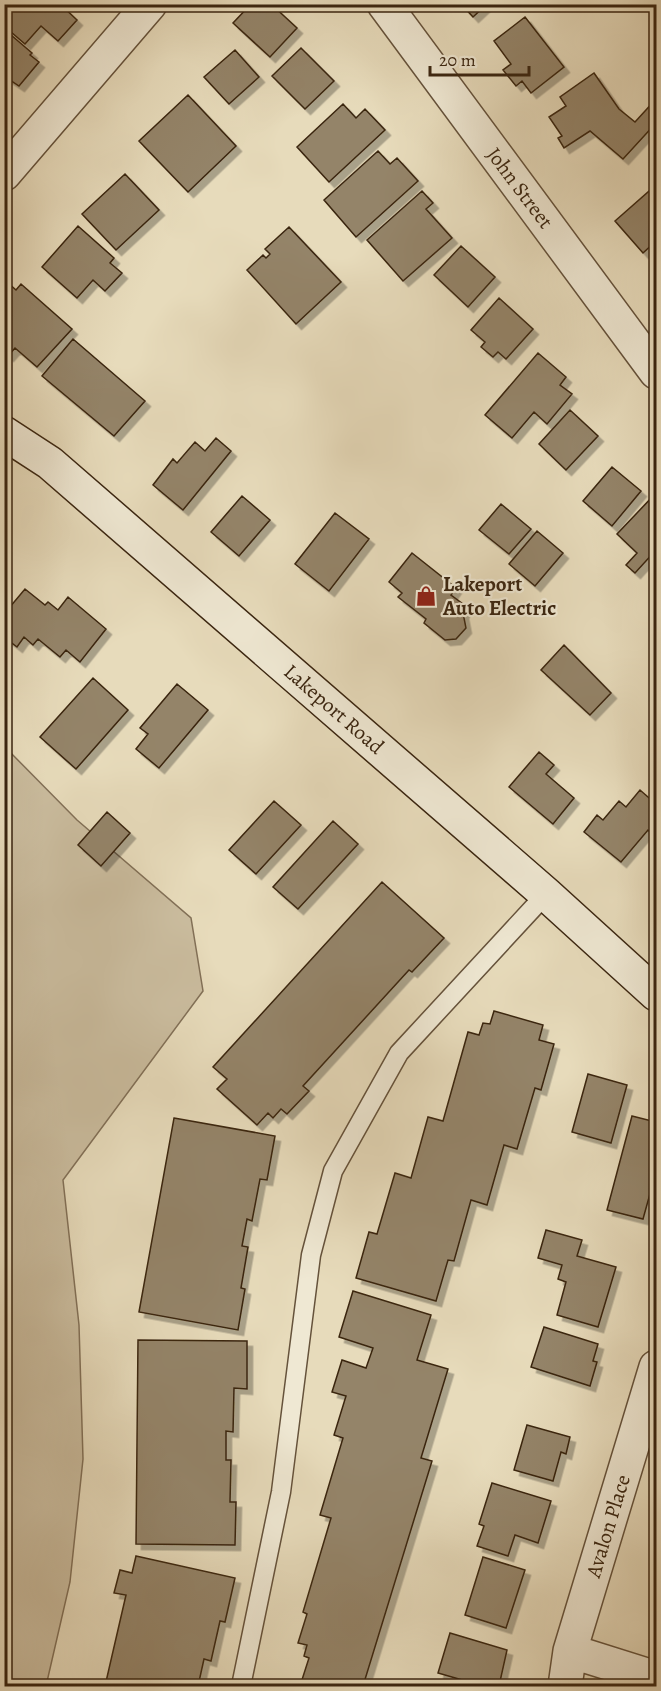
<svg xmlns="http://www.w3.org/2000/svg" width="661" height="1691" viewBox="0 0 661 1691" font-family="Alegreya,serif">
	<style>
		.green { fill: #cabc9e; stroke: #827057; stroke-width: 1.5 }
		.building { fill: #948469; stroke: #3a2510; stroke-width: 1.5; filter: url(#shadow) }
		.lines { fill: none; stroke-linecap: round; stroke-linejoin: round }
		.service-casing { stroke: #65523b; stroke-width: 21 }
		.minor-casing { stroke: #65523b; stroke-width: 36 }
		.secondary-casing { stroke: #3a2510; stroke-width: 36 }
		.service { stroke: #efe8d3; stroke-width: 18 }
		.minor { stroke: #efe8d3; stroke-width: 33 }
		.secondary { stroke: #efe8d3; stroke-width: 33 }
		.labels { text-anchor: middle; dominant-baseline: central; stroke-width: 4.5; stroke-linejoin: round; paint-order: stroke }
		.street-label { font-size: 21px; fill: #3a2510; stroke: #efe8d3 }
		.poi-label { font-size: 21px; font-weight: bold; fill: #3a2510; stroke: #efe8d3; text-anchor: start }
	</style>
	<defs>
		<filter id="shadow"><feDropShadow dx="5.5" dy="5.5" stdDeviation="0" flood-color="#0004"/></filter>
	</defs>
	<rect width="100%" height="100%" fill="#e7dbbb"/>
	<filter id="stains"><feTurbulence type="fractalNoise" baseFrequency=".00333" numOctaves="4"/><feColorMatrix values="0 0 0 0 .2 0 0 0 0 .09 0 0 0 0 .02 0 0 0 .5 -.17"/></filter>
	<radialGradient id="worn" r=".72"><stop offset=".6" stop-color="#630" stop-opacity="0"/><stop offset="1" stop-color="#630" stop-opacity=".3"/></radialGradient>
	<path class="green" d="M 4,746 L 77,820 L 191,918 L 203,991 L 63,1180 L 79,1325 L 83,1459 L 70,1582 L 46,1686 L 4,1686 Z"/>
	<path class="building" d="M 4,4 L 60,4 L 77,20 L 58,41 L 41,26 L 25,44 L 4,26 Z
		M 251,4 L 271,4 L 297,28 L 270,57 L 233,23 Z
		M 461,4 L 487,4 L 473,17 Z
		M 525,17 L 564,67 L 531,93 L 522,81 L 516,86 L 503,70 L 511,64 L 494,41 Z
		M 4,29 L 32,53 L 30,55 L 39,62 L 19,86 L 4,76 Z
		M 301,48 L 334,81 L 305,109 L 272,76 Z
		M 235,50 L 259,77 L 229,104 L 204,77 Z
		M 594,73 L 619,109 L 635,122 L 656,99 L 656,123 L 623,159 L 590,131 L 564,148 L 558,138 L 562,136 L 549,117 L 566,106 L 560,97 Z
		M 188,95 L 236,146 L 188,192 L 139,141 Z
		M 343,104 L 356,118 L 365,109 L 385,130 L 329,182 L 297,147 Z
		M 378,151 L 390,164 L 397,158 L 418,181 L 356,237 L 324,200 Z
		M 125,174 L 159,210 L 116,250 L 82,214 Z
		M 656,185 L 656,241 L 643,253 L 615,221 Z
		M 422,191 L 433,203 L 426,209 L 452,238 L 403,281 L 367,240 Z
		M 78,226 L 114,258 L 110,263 L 122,273 L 105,291 L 93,280 L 77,298 L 42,267 Z
		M 289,227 L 341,282 L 296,324 L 247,270 L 263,255 L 266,258 L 270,254 L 265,249 Z
		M 461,246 L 495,277 L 468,307 L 434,275 Z
		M 7,282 L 16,290 L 21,284 L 72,329 L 37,367 L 15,348 L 8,356 L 4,353 Z
		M 499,298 L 533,329 L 506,359 L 498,352 L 493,357 L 481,347 L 485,342 L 471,330 Z
		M 73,339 L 145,401 L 114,436 L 42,376 Z
		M 538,353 L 566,377 L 560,385 L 572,394 L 547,424 L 534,412 L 512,438 L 485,415 Z
		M 570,410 L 598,436 L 566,470 L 539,444 Z
		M 216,438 L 231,451 L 183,510 L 153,485 L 173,459 L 177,463 L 195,442 L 205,451 Z
		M 612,467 L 641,491 L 612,526 L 583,501 Z
		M 656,493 L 656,550 L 635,573 L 626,565 L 637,553 L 617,534 Z
		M 242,496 L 270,520 L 239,556 L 211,532 Z
		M 501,504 L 531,529 L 509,554 L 479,530 Z
		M 335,513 L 369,539 L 329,591 L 295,564 Z
		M 537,531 L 563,553 L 535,586 L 509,564 Z
		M 412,553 L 456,588 L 451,595 L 467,607 L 463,613 L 466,628 L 456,639 L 445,640 L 424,623 L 426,619 L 398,597 L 402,593 L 389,582 Z
		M 25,589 L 45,605 L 48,602 L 58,610 L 68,597 L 106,629 L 80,662 L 66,650 L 60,657 L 38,639 L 33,645 L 24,637 L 17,647 L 4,637 L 4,614 Z
		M 564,645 L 611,693 L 590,715 L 541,670 Z
		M 93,678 L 128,710 L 76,769 L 40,737 Z
		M 177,684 L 208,710 L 159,768 L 136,749 L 148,734 L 140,728 Z
		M 539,752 L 554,765 L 546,774 L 574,798 L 553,824 L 509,787 Z
		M 640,790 L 656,804 L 656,837 L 648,830 L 621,862 L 584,832 L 597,815 L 603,820 L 619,801 L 626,807 Z
		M 274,801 L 301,825 L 256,874 L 229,850 Z
		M 107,812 L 130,833 L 101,866 L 78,845 Z
		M 333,821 L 358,844 L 298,909 L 273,887 Z
		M 382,882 L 444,938 L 412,972 L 409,970 L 303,1086 L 309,1091 L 287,1114 L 281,1109 L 273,1118 L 268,1113 L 257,1125 L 217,1089 L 227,1079 L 213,1067 Z
		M 494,1011 L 543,1025 L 539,1040 L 554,1044 L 541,1090 L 535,1088 L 517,1149 L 504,1145 L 487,1205 L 471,1200 L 454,1261 L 448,1260 L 436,1301 L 356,1278 L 369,1232 L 377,1234 L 395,1173 L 411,1178 L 428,1117 L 443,1121 L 468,1032 L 479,1035 L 483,1023 L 490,1024 Z
		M 588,1074 L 627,1085 L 611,1143 L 572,1132 Z
		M 632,1116 L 656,1122 L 656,1191 L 651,1190 L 643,1219 L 607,1210 Z
		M 174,1118 L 275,1136 L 267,1180 L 260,1179 L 252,1221 L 247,1219 L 242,1246 L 248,1247 L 241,1288 L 245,1289 L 238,1330 L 139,1312 Z
		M 546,1230 L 582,1240 L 577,1256 L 616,1267 L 598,1327 L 557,1315 L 566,1282 L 558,1279 L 562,1265 L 538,1258 Z
		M 353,1291 L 431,1315 L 417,1360 L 448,1369 L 421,1458 L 432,1461 L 363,1686 L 300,1686 L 309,1658 L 304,1656 L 307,1645 L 298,1643 L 307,1614 L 303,1612 L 331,1518 L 320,1515 L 343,1438 L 334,1435 L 346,1396 L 332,1392 L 342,1360 L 366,1368 L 373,1348 L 339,1337 Z
		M 544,1327 L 598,1344 L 593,1361 L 597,1362 L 590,1386 L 531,1367 Z
		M 138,1340 L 247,1341 L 247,1389 L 234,1388 L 233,1432 L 226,1431 L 226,1460 L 231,1460 L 230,1502 L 236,1502 L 235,1545 L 136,1544 Z
		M 527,1425 L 570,1437 L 566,1454 L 561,1452 L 553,1481 L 514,1470 Z
		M 492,1483 L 551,1501 L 538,1543 L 515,1535 L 508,1556 L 477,1546 L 484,1526 L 479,1524 Z
		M 136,1556 L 235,1578 L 225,1622 L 220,1621 L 211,1661 L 204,1659 L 198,1686 L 203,1686 L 105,1686 L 126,1595 L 114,1593 L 120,1570 L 132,1573 Z
		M 483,1557 L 525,1570 L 506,1628 L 465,1615 Z
		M 450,1633 L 507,1650 L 499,1686 L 483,1686 L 438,1673 Z"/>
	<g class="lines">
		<g class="service-casing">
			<path id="service" d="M 241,1686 L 281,1492 L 311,1255 L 333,1171 L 399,1053 L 546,894"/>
		</g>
		<g class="minor-casing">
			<path id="minor" d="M 384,4 L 656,372
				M 4,174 L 150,4
				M 570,1651 L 656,1678
				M 565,1686 L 570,1651 L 656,1367"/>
		</g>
		<g class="secondary-casing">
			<path id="secondary" d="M 4,433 L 50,463 L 546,894 L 656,994"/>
		</g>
		<use href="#service" class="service"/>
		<use href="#minor" class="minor"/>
		<use href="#secondary" class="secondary"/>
	</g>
	<defs>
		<g id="shop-bare" transform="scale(1.62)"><path d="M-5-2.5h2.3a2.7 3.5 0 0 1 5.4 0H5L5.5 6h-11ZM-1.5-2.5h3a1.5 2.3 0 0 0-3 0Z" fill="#8f2418" stroke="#efe8d3" stroke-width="2.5" paint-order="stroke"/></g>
	</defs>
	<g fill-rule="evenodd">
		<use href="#shop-bare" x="426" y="596"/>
	</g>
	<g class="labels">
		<g class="street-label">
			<text transform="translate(520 188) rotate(53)">John Street</text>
			<text transform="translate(334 709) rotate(41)">Lakeport Road</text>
			<text transform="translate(608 1526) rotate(-73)">Avalon Place</text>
		</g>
		<g class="poi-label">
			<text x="443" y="584">Lakeport<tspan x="443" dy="24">Auto Electric</tspan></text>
		</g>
	</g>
	<rect width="661" height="1691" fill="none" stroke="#e7dbbb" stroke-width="24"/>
	<rect x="6" y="6" width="649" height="1679" fill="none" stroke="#3a2510" stroke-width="3"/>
	<rect x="12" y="12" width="637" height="1667" fill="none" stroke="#3a2510" stroke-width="1.5"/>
	<path d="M430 66v9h99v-9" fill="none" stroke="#3a2510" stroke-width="3"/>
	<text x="439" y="66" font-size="18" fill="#3a2510" stroke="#efe8d3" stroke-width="4.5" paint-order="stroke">20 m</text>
	<rect width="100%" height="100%" filter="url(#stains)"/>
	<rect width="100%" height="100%" fill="url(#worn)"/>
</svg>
